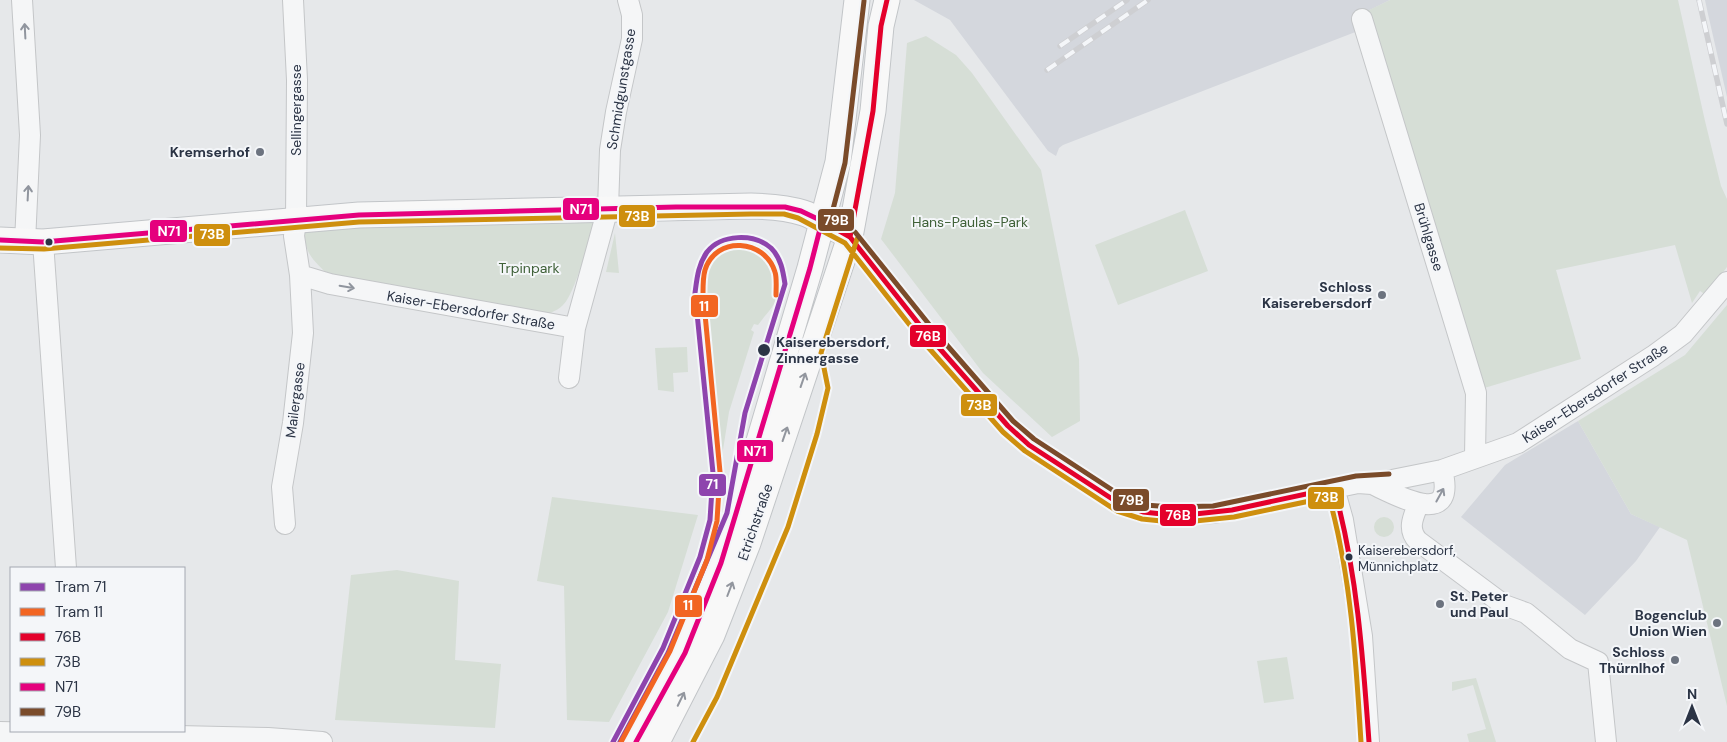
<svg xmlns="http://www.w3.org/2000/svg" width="1727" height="742" viewBox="0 0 1727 742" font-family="'DM Sans',sans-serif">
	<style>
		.built { fill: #d4d7dd }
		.green { fill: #d6ded6 }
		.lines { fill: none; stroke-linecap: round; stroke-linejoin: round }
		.minor-casing { stroke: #c4c6c8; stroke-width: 22 }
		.major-casing { stroke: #c2c5c8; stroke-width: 27 }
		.minor { stroke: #f5f6f7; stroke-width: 20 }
		.major { stroke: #f8f8f8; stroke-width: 25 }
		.rail-casing { stroke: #cecfd2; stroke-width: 5.5 }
		.rail { stroke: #f4f6f9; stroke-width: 4; stroke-dasharray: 11; stroke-linecap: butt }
		.bus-1-casing { stroke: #f4f6f9; stroke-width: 9 }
		.bus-2-casing { stroke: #f4f6f9; stroke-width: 9 }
		.bus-3-casing { stroke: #f4f6f9; stroke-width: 9 }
		.bus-4-casing { stroke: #f4f6f9; stroke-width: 9 }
		.bus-1 { stroke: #e4002b; stroke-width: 5 }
		.bus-2 { stroke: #ce8f0e; stroke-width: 5 }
		.bus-3 { stroke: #e5007d; stroke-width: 5 }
		.bus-4 { stroke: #7a4b2a; stroke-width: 5 }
		.tram-1-casing { stroke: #f4f6f9; stroke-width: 9 }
		.tram-2-casing { stroke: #f4f6f9; stroke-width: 9 }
		.tram-1 { stroke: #8e44ad; stroke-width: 5 }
		.tram-2 { stroke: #f26522; stroke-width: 5 }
		.oneway { stroke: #90959e }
		.oneway2 { stroke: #92969e }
		.poi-dot { fill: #6c737f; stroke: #f4f6f9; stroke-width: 2 }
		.bus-dot { fill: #2b3445; stroke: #f4f6f9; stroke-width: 2 }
		.labels { text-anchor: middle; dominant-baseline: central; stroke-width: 4; stroke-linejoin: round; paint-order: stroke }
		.bus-label { font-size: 13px; fill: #2b3445; stroke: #f4f6f9; text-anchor: start }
		.street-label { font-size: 14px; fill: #2b3445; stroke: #f4f6f9 }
		.poi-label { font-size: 14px; font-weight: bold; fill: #2b3445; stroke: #f4f6f9; text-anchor: end }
		.park-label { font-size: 14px; fill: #3f6138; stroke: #f4f6f9 }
		.stop-label { font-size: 14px; font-weight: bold; fill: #2b3445; stroke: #f4f6f9; text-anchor: start }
		.line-badge { stroke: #f4f6f9; stroke-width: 2 }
		.badge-label { font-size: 14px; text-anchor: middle; font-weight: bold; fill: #fff }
	</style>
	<rect width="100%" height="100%" fill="#e6e8ea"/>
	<path class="built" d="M 914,0 L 1390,0 L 1354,18 L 1358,31 L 1063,145 L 1059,148 L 1056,156 L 1048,151 L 950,20 Z
		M 1705,0 L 1727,0 L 1727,97 L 1708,14 Z
		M 1578,421 L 1631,514 L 1660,527 L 1636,561 L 1585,615 L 1461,517 L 1505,465 Z"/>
	<path class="green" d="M 1390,0 L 1678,0 L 1705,121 L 1721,186 L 1727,199 L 1727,267 L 1706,295 L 1700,291 L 1692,303 L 1675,245 L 1556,270 L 1581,359 L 1481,389 L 1365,12 Z
		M 926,36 L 956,55 L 972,73 L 1041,170 L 1079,359 L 1080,421 L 1052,437 L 983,373 L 881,239 L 895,193 L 907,43 Z
		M 1185,210 L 1208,271 L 1118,305 L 1095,245 Z
		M 591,217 L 595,224 C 588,241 575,294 563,305 C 556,312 547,314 538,317 L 330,277 C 314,260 304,255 305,230 L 583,219 Z
		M 615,233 L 619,273 L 606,272 Z
		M 734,241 C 763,241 788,262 779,293 C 776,305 765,315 758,325 L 754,324 L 751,330 L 754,332 L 729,412 L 719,475 L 717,475 L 698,278 C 703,257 714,246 734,241 Z
		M 1727,305 L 1727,706 L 1687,540 L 1631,514 L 1578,421 L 1685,355 Z
		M 687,347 L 688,372 L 673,373 L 674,392 L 658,390 L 655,348 Z
		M 552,497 L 698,515 L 668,612 L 609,722 L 567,720 L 564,586 L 537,581 Z
		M1374 527a10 10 0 1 1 20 0a10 10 0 1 1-20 0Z
		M 397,570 L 459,581 L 455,660 L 501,664 L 495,728 L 335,720 L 351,575 Z
		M 1287,657 L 1294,699 L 1264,703 L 1257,661 Z
		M 1476,678 L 1496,742 L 1469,742 L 1467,734 L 1486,729 L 1473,685 L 1452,691 L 1452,682 Z"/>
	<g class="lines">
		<g class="minor-casing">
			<path id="minor" d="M 22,0 L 30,135 L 25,242
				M 1362,19 L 1476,393 L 1475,457
				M 850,237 L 926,333 L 1008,426 L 1029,445 L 1120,504 L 1143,512 L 1172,515 L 1214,513 L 1358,483 L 1372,484 L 1442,470 L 1518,443 L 1653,356 L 1683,334 L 1727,282
				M 43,242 L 66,568
				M 300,275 L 330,284 L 575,328
				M 569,378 L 575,328 L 608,208 L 610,150 L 616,112 L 632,39 L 632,15 L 628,0
				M 1372,484 C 1396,495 1458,530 1442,470
				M 1334,488 L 1343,520 L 1362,636 L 1369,742
				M 1418,505 C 1413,517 1407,530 1418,541 L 1504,605 L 1526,613 L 1570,649 L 1598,662 L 1606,742
				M 285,524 L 282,487 L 293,423 L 303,333 L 300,275 L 294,236 L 296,220 L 297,80 L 293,0
				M 0,732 L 268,738 L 322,742"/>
		</g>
		<g class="major-casing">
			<path id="major" d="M 0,240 L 43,242 L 359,215 L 751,206 C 798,207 810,213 850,237
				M 636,742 L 685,653 L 721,563 L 741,502 L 810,268 L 838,162 L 857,0
				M 657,742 L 712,635 L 748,543 L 850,237 L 873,111 L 881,26 L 887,0"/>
		</g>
		<use href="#minor" class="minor"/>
		<use href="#major" class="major"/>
		<g class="rail-casing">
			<path id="rail" d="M 1699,0 L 1727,124
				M 1060,46 L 1127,0
				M 1047,70 L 1148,0"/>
		</g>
		<use href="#rail" class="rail"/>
		<g class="bus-1-casing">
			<path id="bus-1" d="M 822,221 L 850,237 L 926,333 L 1008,426 L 1029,445 L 1120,504 L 1143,512 L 1172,515 L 1195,514 L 1232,510 L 1334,488
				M 850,237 L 873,111 L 881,26 L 887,0
				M 1334,488 C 1357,571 1363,657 1369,742"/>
		</g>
		<g class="bus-2-casing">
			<path id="bus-2" d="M 0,248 L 44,249 L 359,222 L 751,214 L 784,214 L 798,218 L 845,243 L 920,338 L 1003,432 L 1025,451 L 1117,511 L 1142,519 L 1171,522 L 1195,521 L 1234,517 L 1329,497 C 1351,576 1356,660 1361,742
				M 693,742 L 717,697 L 788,527 L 817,434 L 828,388 L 821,353 L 857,239"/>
		</g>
		<g class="bus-3-casing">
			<path id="bus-3" d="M 0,240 L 43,242 L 359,215 L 676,207 L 785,207 L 801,211 L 822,221
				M 636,742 L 685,653 L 721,563 L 810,268 L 822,221"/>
		</g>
		<g class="bus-4-casing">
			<path id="bus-4" d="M 864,1 L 845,163 L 831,217 L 855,232 L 932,328 L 1013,421 L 1034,439 L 1123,497 L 1145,505 L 1172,507 L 1213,506 L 1356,476 L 1389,474"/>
		</g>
		<use href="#bus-1" class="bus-1"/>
		<use href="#bus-2" class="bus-2"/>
		<use href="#bus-3" class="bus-3"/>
		<use href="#bus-4" class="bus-4"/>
		<g class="tram-1-casing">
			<path id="tram-1" d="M 613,742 L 663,648 L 700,557 L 710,520 L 713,473 L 695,293 C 697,278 698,265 707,252 C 721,234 754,233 771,248 C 781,258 783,271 785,284 L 745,413 L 727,513 L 668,653 L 620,742"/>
		</g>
		<g class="tram-2-casing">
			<path id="tram-2" d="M 621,742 L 670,651 L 707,560 L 717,521 L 720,472 L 703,293 C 703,286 703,277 705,270 C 716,235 765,239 775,272 C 777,278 776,288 776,295"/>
		</g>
		<use href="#tram-1" class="tram-1"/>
		<use href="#tram-2" class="tram-2"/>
	</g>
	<defs><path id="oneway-shaft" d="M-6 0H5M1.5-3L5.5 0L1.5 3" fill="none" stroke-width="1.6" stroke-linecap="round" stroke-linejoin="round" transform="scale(1.25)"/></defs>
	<g class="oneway">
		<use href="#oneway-shaft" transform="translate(25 31) rotate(-93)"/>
		<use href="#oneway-shaft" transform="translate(28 193) rotate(-87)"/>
		<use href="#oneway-shaft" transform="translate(347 287) rotate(10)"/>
		<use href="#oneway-shaft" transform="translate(1440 495) rotate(-61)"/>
	</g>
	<g class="oneway2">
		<use href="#oneway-shaft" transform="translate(803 380) rotate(-71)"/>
		<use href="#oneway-shaft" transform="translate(785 434) rotate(-71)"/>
		<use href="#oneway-shaft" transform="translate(730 589) rotate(-69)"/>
		<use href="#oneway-shaft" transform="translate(681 699) rotate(-64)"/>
	</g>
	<g class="poi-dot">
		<circle cx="260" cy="152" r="5"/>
		<circle cx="1382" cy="295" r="5"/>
		<circle cx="1440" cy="604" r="5"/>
		<circle cx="1717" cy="623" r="5"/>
		<circle cx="1675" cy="660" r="5"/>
	</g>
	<g class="bus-dot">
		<circle cx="49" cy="242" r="4.5"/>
		<circle cx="764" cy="350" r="7"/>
		<circle cx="1349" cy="557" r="4.5"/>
	</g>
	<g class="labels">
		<g class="bus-label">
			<text x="1358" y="550">Kaiserebersdorf,<tspan x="1358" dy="16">Münnichplatz</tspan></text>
		</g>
		<g class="street-label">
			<text transform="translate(621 89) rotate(-81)">Schmidgunstgasse</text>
			<text transform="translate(296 110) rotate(-90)">Sellingergasse</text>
			<text transform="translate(1429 237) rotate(73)">Brühlgasse</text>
			<text transform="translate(471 310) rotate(10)">Kaiser-Ebersdorfer Straße</text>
			<text transform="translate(1595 393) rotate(-33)">Kaiser-Ebersdorfer Straße</text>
			<text transform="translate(295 400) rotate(-83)">Mailergasse</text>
			<text transform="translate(755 522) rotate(-71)">Etrichstraße</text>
		</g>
		<g class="poi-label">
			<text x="250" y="152">Kremserhof</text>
			<text x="1372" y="287">Schloss<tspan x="1372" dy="16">Kaiserebersdorf</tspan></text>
			<text x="1450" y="596" text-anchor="start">St. Peter<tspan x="1450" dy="16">und Paul</tspan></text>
			<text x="1707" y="615">Bogenclub<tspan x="1707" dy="16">Union Wien</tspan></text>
			<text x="1665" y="652">Schloss<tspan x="1665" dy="16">Thürnlhof</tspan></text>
		</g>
		<g class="park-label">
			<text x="970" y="222">Hans-Paulas-Park</text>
			<text x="529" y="268">Trpinpark</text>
		</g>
		<g class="stop-label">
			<text x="776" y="342">Kaiserebersdorf,<tspan x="776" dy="16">Zinnergasse</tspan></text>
		</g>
	</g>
	<g class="line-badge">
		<rect x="562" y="197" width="38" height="24" rx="5" fill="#e5007d"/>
		<rect x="618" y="204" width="38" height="24" rx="5" fill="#ce8f0e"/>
		<rect x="817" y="208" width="38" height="24" rx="5" fill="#7a4b2a"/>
		<rect x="149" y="219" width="39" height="24" rx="5" fill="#e5007d"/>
		<rect x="193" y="223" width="38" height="24" rx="5" fill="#ce8f0e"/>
		<rect x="690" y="294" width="29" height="24" rx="5" fill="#f26522"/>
		<rect x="909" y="324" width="38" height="24" rx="5" fill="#e4002b"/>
		<rect x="960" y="393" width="38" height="24" rx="5" fill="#ce8f0e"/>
		<rect x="736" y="439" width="38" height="24" rx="5" fill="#e5007d"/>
		<rect x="698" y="473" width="29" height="24" rx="5" fill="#8e44ad"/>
		<rect x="1307" y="486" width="38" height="24" rx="5" fill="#ce8f0e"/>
		<rect x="1112" y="488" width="38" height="24" rx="5" fill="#7a4b2a"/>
		<rect x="1159" y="503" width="38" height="24" rx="5" fill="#e4002b"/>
		<rect x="674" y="594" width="29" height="24" rx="5" fill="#f26522"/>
	</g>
	<g class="badge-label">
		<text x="581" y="214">N71</text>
		<text x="637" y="221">73B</text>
		<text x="836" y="225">79B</text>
		<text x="169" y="236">N71</text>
		<text x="212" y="239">73B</text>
		<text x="704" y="311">11</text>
		<text x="928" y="341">76B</text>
		<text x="979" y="410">73B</text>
		<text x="755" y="456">N71</text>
		<text x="712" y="489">71</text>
		<text x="1326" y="502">73B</text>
		<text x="1131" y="505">79B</text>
		<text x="1178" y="520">76B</text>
		<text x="688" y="610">11</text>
	</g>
	<rect x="10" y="567" width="175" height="165" fill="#f4f6f9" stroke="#a4a8b1"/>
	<rect x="20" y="583" width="25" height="8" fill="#8e44ad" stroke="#a4a8b1"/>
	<text x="55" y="592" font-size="15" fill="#2b3445">Tram 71</text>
	<rect x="20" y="608" width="25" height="8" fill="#f26522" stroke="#a4a8b1"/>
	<text x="55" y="617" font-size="15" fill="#2b3445">Tram 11</text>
	<rect x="20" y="633" width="25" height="8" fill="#e4002b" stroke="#a4a8b1"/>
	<text x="55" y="642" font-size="15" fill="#2b3445">76B</text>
	<rect x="20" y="658" width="25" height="8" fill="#ce8f0e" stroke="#a4a8b1"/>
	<text x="55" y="667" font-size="15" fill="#2b3445">73B</text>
	<rect x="20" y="683" width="25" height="8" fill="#e5007d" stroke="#a4a8b1"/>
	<text x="55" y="692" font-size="15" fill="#2b3445">N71</text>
	<rect x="20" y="708" width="25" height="8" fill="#7a4b2a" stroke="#a4a8b1"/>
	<text x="55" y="717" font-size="15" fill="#2b3445">79B</text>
	<g transform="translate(1692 707)" stroke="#f4f6f9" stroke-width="4" paint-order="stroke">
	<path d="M0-4L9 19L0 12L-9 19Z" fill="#2b3445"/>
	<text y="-8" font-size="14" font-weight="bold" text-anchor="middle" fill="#2b3445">N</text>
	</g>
</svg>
